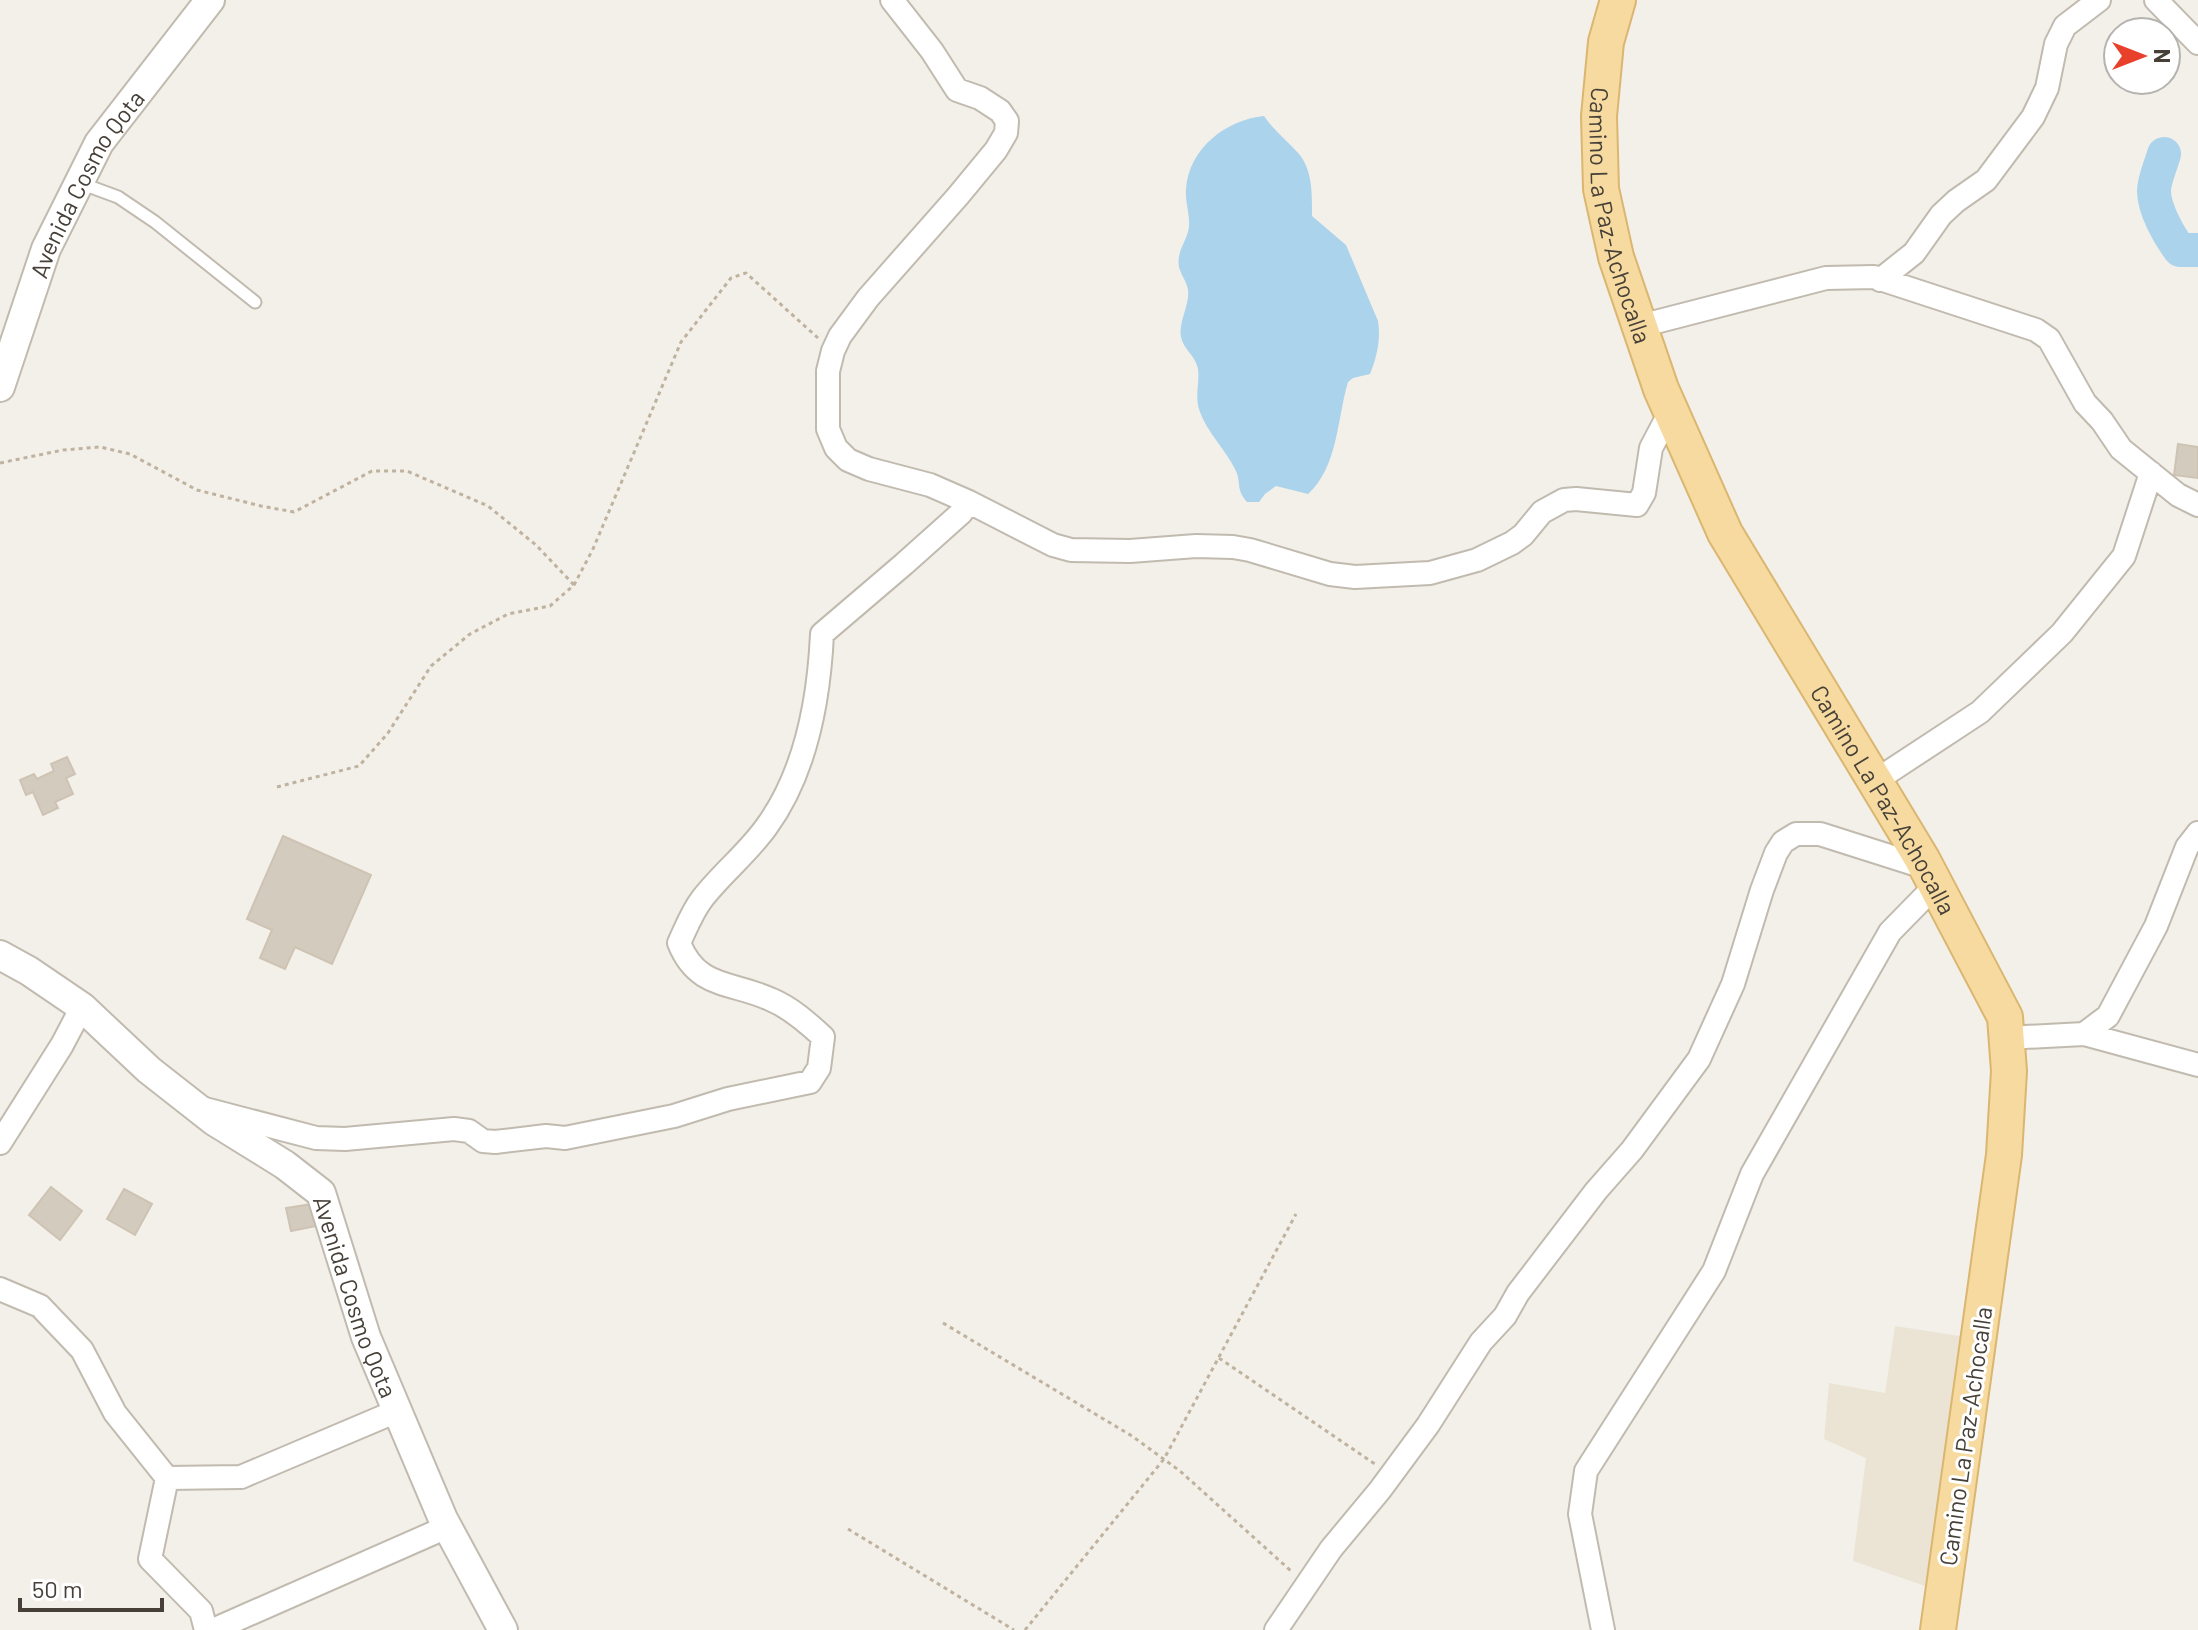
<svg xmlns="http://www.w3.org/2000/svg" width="2198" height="1630" viewBox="0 0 2198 1630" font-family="Barlow,sans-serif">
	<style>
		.education { fill: #ebe4d4 }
		.water { fill: #abd3eb }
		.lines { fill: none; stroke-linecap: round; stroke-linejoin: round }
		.river { stroke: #abd3eb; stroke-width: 34 }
		.building { fill: #d4cbbf; stroke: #cec3b3; stroke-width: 2 }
		.service-casing { stroke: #c1baaf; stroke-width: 15 }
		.minor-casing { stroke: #c1baaf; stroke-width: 26 }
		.tertiary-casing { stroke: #c1baaf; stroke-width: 32 }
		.primary-casing { stroke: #dab670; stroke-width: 38 }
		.path { stroke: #bfb29f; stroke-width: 3; stroke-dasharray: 4 4; stroke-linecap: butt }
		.service { stroke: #fff; stroke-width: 11 }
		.minor { stroke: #fff; stroke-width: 22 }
		.tertiary { stroke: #fff; stroke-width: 28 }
		.primary { stroke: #f6da9f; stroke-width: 34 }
		.labels { text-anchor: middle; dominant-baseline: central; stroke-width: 6; stroke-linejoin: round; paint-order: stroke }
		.street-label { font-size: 24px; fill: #464038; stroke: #fff }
	</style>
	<rect width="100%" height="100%" fill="#f3f0e9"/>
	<path class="education" d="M 1895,1326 L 1966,1337 L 1925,1586 L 1853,1561 L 1866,1458 L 1824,1439 L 1829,1383 L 1885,1393 Z"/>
	<path class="water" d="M 1264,116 C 1274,131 1288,141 1299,154 C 1313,171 1312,195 1312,216 L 1346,245 L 1378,321 C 1381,339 1377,357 1370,374 L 1353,378 L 1348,382 C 1337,419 1338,467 1308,494 L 1276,486 L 1265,494 L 1259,502 L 1247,502 C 1235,488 1242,483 1235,469 C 1225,449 1207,432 1200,412 C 1194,397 1200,383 1198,369 C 1196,356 1183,349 1181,337 C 1178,322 1190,305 1188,290 C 1187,282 1181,275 1179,267 C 1176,251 1188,240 1189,226 C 1190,214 1185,202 1186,189 C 1189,148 1226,120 1264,116 Z"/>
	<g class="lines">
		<path class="river" d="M 2164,154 C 2161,165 2154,180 2154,191 C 2154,209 2169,236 2180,250 L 2198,250"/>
	</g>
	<path class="building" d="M 2178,444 L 2198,447 L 2198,478 L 2174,475 Z
		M 67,757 L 75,774 L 66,778 L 73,794 L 55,802 L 58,808 L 43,815 L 33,792 L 26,795 L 20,780 L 34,774 L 37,779 L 54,771 L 51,764 Z
		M 283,836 L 371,875 L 332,964 L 295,947 L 285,969 L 260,958 L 272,930 L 247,919 Z
		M 51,1187 L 82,1211 L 60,1240 L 29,1215 Z
		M 124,1189 L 152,1204 L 135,1235 L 107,1219 Z
		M 312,1204 L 316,1226 L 291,1231 L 286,1208 Z"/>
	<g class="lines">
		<g class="service-casing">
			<path id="service" d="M 80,183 L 118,197 L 155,222 L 255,302"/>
		</g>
		<g class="minor-casing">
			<path id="minor" d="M 892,0 L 932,51 L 957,90 L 980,98 L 1000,111 L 1007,121 L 1006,133 L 996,150 L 958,196 L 868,298 L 840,336 L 833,351 L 828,371 L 828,429 L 836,448 L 848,460 L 869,469 L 930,485 L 969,502
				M 2156,0 L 2198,43
				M 1880,280 L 1914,253 L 1941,215 L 1956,201 L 1986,180 L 2033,117 L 2047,88 L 2056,44 L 2065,26 L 2099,0
				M 1640,326 L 1826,278 L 1874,277 L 2036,330 L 2049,339 L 2085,403 L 2102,421 L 2121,449 L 2178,495 L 2198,505
				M 1875,781 L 1980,712 L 2062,633 L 2124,556 L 2151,473
				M 2084,1034 L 2198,1065
				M 2007,1038 L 2084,1034 L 2108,1016 L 2156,926 L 2187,847 L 2198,833
				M 205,1109 L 316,1138 L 345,1139 L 454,1129 L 469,1131 L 483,1141 L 495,1142 L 546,1136 L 565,1138 L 674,1116 L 728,1099 L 810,1082 L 819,1068 L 823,1037 C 808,1023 791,1008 772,1000 C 732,981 698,990 679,943 C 686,928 692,912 702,899 C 722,873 748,853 767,826 C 806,772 819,699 822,634 L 904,564 L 961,513 L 969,502 L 1053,545 L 1071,550 L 1130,551 L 1196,546 L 1233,547 L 1250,550 L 1330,574 L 1355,577 L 1430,573 L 1477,560 L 1512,543 L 1523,535 L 1542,512 L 1564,500 L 1576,499 L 1637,505 L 1644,493 L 1651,448 L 1670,412
				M 0,1143 L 62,1045 L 82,1007
				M 0,1289 L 40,1306 L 82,1350 L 115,1413 L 167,1478
				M 206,1630 L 201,1611 L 150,1559 L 167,1478 L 241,1477 L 397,1411
				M 213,1630 L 447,1527
				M 1276,1630 L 1331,1549 L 1380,1490 L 1428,1425 L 1481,1342 L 1505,1316 L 1518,1293 L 1596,1191 L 1632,1150 L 1699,1059 L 1733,984 L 1762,890 L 1776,853 L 1783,842 L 1796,834 L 1820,834 L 1927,868
				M 1603,1630 L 1580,1514 L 1586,1471 L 1714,1271 L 1752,1174 L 1890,932 L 1936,885"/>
		</g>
		<g class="tertiary-casing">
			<g id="tertiary">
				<path id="s1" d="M 0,387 L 46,249 L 99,143 L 210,0"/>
				<path id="s2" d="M 0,955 L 29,971 L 82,1007 L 149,1070 L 214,1121 L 285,1165 L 321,1193 L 366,1337 L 443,1519 L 503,1630"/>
			</g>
		</g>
		<g class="primary-casing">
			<g id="primary">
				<path id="s3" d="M 1618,0 L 1606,42 L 1599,116 L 1601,189 L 1616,257 L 1661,389 L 1725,533 L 1922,859 L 2005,1017 L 2009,1071 L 2004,1155 L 1938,1630"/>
			</g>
		</g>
		<path class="path" d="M 0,463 L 63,450 L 100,447 L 130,454 L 197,490 L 261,506 L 294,512 L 372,471 L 407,471 L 488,506 L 536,545 L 574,585
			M 277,787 L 359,766 L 388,733 L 431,666 L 470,634 L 508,614 L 550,606 L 574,585 L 593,549 L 681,342 L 731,278 L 746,273 L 818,338
			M 943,1323 L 1132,1436 L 1180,1471 L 1291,1571
			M 1219,1358 L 1375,1464
			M 848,1529 L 1014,1630
			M 1025,1630 L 1164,1459 L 1296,1214"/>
		<use href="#service" class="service"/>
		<use href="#minor" class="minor"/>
		<use href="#tertiary" class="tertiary"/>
		<use href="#primary" class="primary"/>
	</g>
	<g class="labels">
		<g class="street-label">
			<text stroke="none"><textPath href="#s1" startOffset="222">Avenida Cosmo Qota</textPath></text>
			<text stroke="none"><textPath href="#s3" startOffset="220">Camino La Paz-Achocalla</textPath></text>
			<text stroke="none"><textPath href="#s3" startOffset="868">Camino La Paz-Achocalla</textPath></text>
			<text stroke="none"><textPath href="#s2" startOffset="510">Avenida Cosmo Qota</textPath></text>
			<text transform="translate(1965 1436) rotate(-82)">Camino La Paz-Achocalla</text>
		</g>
	</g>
	<g transform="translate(2142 56) rotate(90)"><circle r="38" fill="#ffffff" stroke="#b5b3af" stroke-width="2"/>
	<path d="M0-6L14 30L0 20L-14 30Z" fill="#e8402b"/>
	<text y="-12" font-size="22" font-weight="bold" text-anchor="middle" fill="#464038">N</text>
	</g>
	<path d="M20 1598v12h142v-12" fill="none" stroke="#464038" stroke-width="4"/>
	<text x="32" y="1598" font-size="24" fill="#464038" stroke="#ffffff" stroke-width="6" paint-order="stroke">50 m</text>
</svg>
